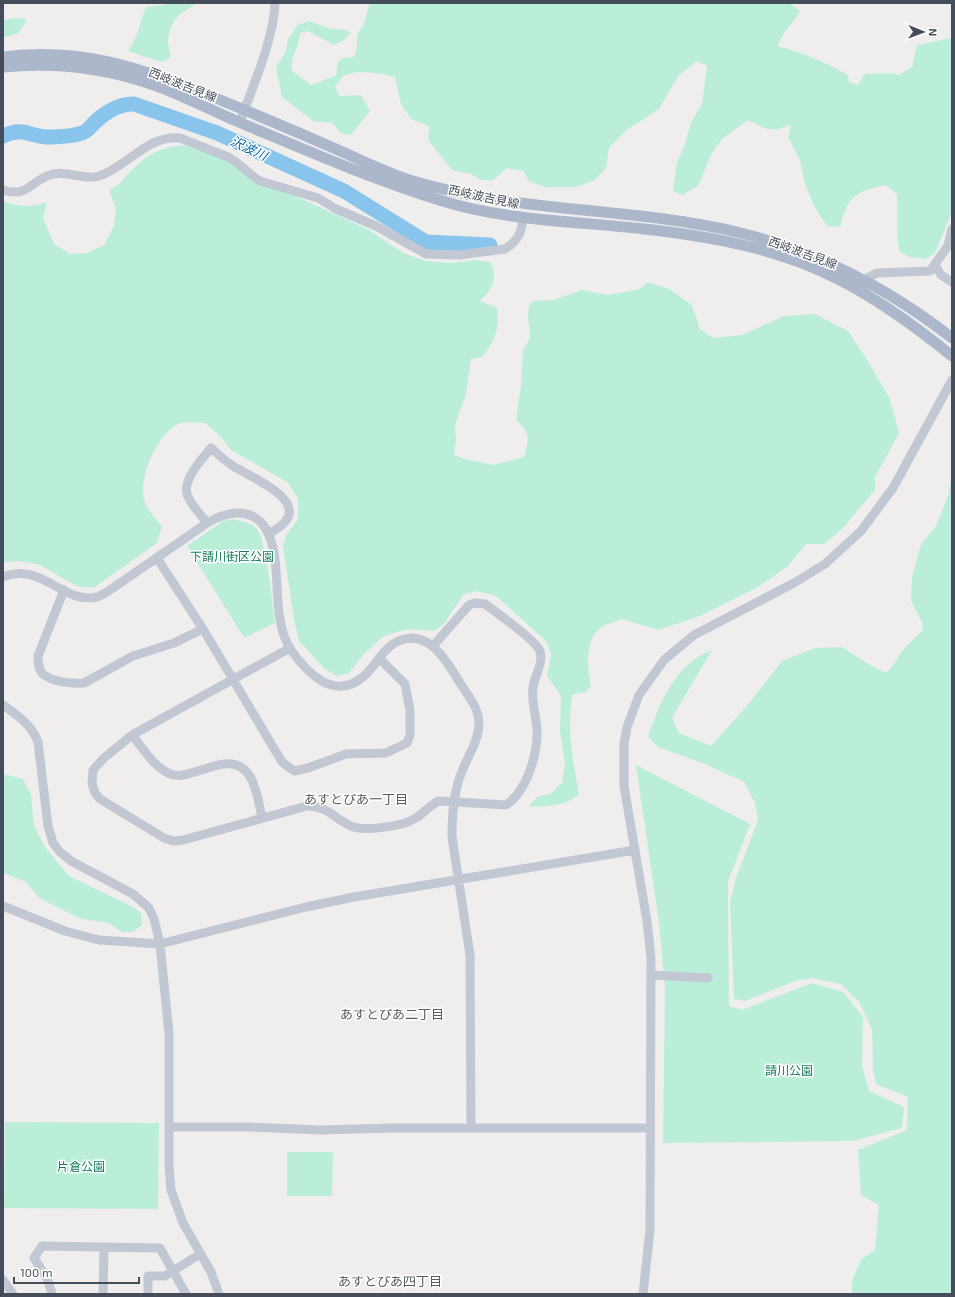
<svg xmlns="http://www.w3.org/2000/svg" width="955" height="1297" viewBox="0 0 955 1297" font-family="'Exo 2','Noto Sans JP',sans-serif">
	<style>
		.green { fill: #bbeed8 }
		.lines { fill: none; stroke-linecap: round; stroke-linejoin: round }
		.river { stroke: #88c4eb; stroke-width: 15 }
		.minor { stroke: #c1c7d3; stroke-width: 9 }
		.major { stroke: #adb7cc; stroke-width: 11 }
		.labels { text-anchor: middle; dominant-baseline: central; stroke-width: 3; stroke-linejoin: round; paint-order: stroke }
		.street-label { font-size: 12px; fill: #464d5a; stroke: #fff }
		.park-label { font-size: 12px; fill: #177b5b; stroke: #fff }
		.water-label { font-size: 13px; font-style: italic; fill: #0d6aa6; stroke: #fff }
		.neighbourhood-label { font-size: 13px; fill: #5a5c62; stroke: #fff }
	</style>
	<rect width="100%" height="100%" fill="#f0eeed"/>
	<path class="green" d="M 165,3 L 196,3 C 191,8 186,10 180,14 C 173,20 169,31 168,40 C 167,46 172,51 170,58 L 161,62 L 128,51 C 139,35 139,24 146,7 L 164,5 Z
		M 370,3 L 789,3 L 800,11 C 793,24 782,32 778,46 C 803,53 825,62 848,75 L 849,82 L 858,85 L 865,74 L 890,73 L 899,75 L 912,67 L 917,45 L 952,38 L 952,212 L 935,253 L 926,259 L 909,257 L 899,251 C 896,232 898,214 897,194 L 886,185 C 855,192 848,195 840,227 L 827,226 L 814,206 L 804,181 L 800,160 L 788,137 L 791,125 C 768,133 768,130 748,120 L 721,140 L 711,155 L 698,186 L 682,195 L 673,191 L 677,162 L 684,147 L 691,123 L 702,104 L 707,66 L 697,61 L 678,76 L 659,109 L 624,132 L 609,148 L 606,168 L 595,180 L 576,187 L 545,187 L 529,181 L 523,171 L 507,168 L 493,180 L 481,180 L 471,174 L 452,170 L 428,140 L 429,126 L 411,119 L 401,104 L 395,77 C 383,74 355,68 344,76 C 340,79 338,83 335,86 L 339,96 L 361,95 L 370,111 L 351,135 L 341,133 L 332,123 L 313,121 L 282,97 L 276,67 L 286,51 L 288,39 L 298,25 L 309,21 L 331,29 L 346,30 L 351,33 L 344,40 L 334,45 L 308,31 L 300,33 C 299,48 290,56 292,71 L 311,85 C 320,83 326,78 336,76 L 338,61 L 343,58 L 354,57 L 357,48 L 357,35 L 364,23 Z
		M 18,18 L 27,20 L 18,33 L 3,38 L 3,20 Z
		M 183,145 L 230,161 L 256,184 L 278,188 L 369,230 L 403,253 L 426,261 L 452,263 L 475,260 L 490,262 C 499,277 491,291 480,301 L 497,308 C 499,330 496,340 482,357 L 471,359 L 466,394 L 455,425 L 456,440 L 454,455 L 465,459 L 494,465 L 524,457 C 529,438 531,433 516,420 L 521,385 L 523,349 C 535,336 528,329 528,313 C 528,309 530,305 532,301 L 553,300 L 582,290 L 608,295 L 640,289 L 648,282 L 669,289 L 692,305 L 700,329 L 713,338 L 742,335 L 784,316 L 815,314 L 848,331 L 866,358 L 890,399 L 899,433 L 875,477 L 875,490 L 842,529 L 824,544 L 806,544 L 788,566 L 758,587 L 700,616 L 658,630 L 622,619 C 616,622 604,624 599,629 C 585,642 587,669 591,686 L 586,692 L 573,694 C 566,726 573,762 579,794 C 568,805 545,808 529,806 L 537,797 L 550,794 L 562,783 L 565,764 L 560,732 L 561,696 L 547,676 L 551,654 L 546,641 L 496,596 L 477,591 L 463,595 L 444,624 L 434,631 L 408,629 L 384,636 L 365,653 L 349,673 L 337,676 L 325,669 L 299,641 L 294,620 L 283,546 L 286,535 L 298,519 L 298,498 L 287,482 L 231,450 L 222,438 L 205,423 C 198,423 187,421 180,423 C 157,433 135,482 146,505 C 150,513 157,520 162,527 L 157,543 L 95,587 L 78,587 L 40,565 L 18,561 L 3,562 L 3,201 C 17,207 32,208 47,202 L 43,218 L 54,244 L 70,254 L 87,253 L 104,245 L 114,226 L 116,209 L 109,190 C 122,184 121,181 130,172 C 148,154 158,148 183,145 Z
		M 952,472 L 952,1294 L 852,1294 L 852,1281 L 861,1259 L 875,1250 L 879,1205 L 861,1195 L 858,1150 L 907,1130 L 908,1097 L 876,1084 L 873,1071 L 872,1029 L 859,1002 L 841,984 L 812,978 L 795,981 L 745,1001 L 734,999 L 730,902 L 736,878 L 758,820 L 755,803 L 744,782 L 705,764 L 658,747 L 648,737 C 659,703 676,663 712,650 L 672,718 L 679,733 L 711,746 L 747,706 L 782,661 L 815,648 L 842,647 L 868,664 L 886,673 L 894,664 L 901,652 L 923,630 L 922,622 L 911,601 L 912,578 L 921,544 L 936,526 L 948,496 Z
		M 233,519 C 241,521 250,522 256,528 C 267,540 272,604 275,623 L 244,638 L 187,546 L 223,521 Z
		M 636,765 L 750,824 L 728,882 L 729,1006 L 742,1010 L 812,983 L 843,992 L 863,1017 L 862,1066 L 869,1091 L 904,1107 L 902,1128 L 853,1141 L 663,1143 L 665,987 L 659,923 Z
		M 3,774 L 23,779 L 31,794 L 34,826 L 45,847 L 69,876 L 131,906 L 141,913 L 142,925 L 133,932 L 122,932 L 109,923 L 81,919 L 39,898 L 26,882 L 3,873 Z
		M 5,1122 L 159,1123 L 158,1209 L 4,1208 Z
		M 287,1152 L 333,1152 L 332,1196 L 287,1196 Z"/>
	<g class="lines">
		<path class="river" d="M 3,136 C 24,127 26,135 45,137 C 56,137 71,137 82,133 C 87,132 90,127 94,123 C 104,113 120,103 134,104 L 217,133 L 344,191 L 426,242 L 490,245"/>
		<path class="minor" d="M 240,122 C 252,88 274,39 275,3
			M 3,190 C 28,198 30,181 50,175 C 66,169 86,182 102,175 C 128,165 150,134 180,138 L 228,157 C 240,163 248,174 260,181 L 318,198 L 336,209 L 376,226 L 426,254 L 459,255 L 505,249 C 518,241 522,232 523,218
			M 935,265 L 941,275 L 952,282
			M 863,280 L 877,273 L 930,271 L 948,246 L 952,229
			M 207,523 C 201,515 190,504 187,494 C 183,479 202,459 211,448 C 218,454 225,461 233,466 C 257,481 323,506 268,534
			M 157,558 L 203,629 L 282,762 L 294,771 L 308,768 L 346,754 L 386,753 L 407,743 L 410,735 L 410,710 L 405,684 L 380,659
			M 3,577 C 41,561 63,605 97,597 C 103,595 108,591 113,588 L 207,523 C 229,510 257,506 269,535 C 283,569 270,618 291,650 C 307,673 334,701 363,677 C 374,668 381,652 393,644 C 426,624 446,660 460,683 C 465,691 472,700 476,709 C 487,735 464,758 458,783 C 453,800 452,819 452,837 L 470,955 L 471,1128
			M 64,590 L 38,656 C 38,662 38,669 43,674 C 52,682 72,684 84,683 L 133,656 L 174,643 L 203,629
			M 290,648 L 132,735 L 104,758 L 93,770 L 92,783 L 95,793 L 100,799 L 164,838 L 173,841 L 183,840 L 307,806 C 330,807 333,818 351,826 C 363,832 403,826 414,819 C 424,814 429,805 439,801 L 506,805 C 527,791 538,754 537,729 C 536,715 531,701 533,687 C 535,675 545,660 539,649 C 533,639 496,612 485,604 L 475,603 L 469,605 L 433,646
			M 3,705 C 18,716 31,724 38,742 L 48,826 L 53,843 L 60,852 L 71,861 L 133,894 L 149,908 L 154,919 L 160,944 L 169,1034 L 169,1167 L 171,1190 L 183,1223 L 211,1272 L 219,1294
			M 132,735 C 143,748 156,771 174,775 C 182,777 190,773 198,771 C 206,769 215,765 224,764 C 254,760 257,796 262,817
			M 3,906 L 65,931 L 99,940 L 160,944 L 306,907 L 354,897 L 635,850
			M 651,975 L 708,978
			M 169,1127 L 250,1127 L 321,1130 L 391,1128 L 650,1128
			M 3,1280 L 13,1294
			M 52,1294 L 48,1280 L 34,1258 L 42,1246 L 160,1248 L 186,1294
			M 103,1294 L 104,1248
			M 148,1294 L 148,1276 L 165,1276 L 200,1254
			M 643,1294 L 650,1230 L 651,958 L 647,921 L 624,786 L 624,744 L 627,727 L 639,695 L 664,660 L 694,635 L 794,583 L 825,564 L 861,531 L 893,488 L 952,380"/>
		<path class="major" d="M 3,57 C 85,47 139,68 213,97 C 252,113 291,129 329,146 C 357,158 384,172 413,181 C 518,213 630,207 737,232 C 816,251 888,288 952,338
			M 3,67 C 53,62 100,67 148,83 C 179,93 210,110 241,123 C 306,150 371,179 439,200 C 505,221 575,221 644,229 C 708,236 776,248 834,277 C 877,298 915,326 952,356"/>
	</g>
	<g class="labels">
		<g class="street-label">
			<text transform="translate(183 84) rotate(22)">西岐波吉見線</text>
			<text transform="translate(484 196) rotate(12)">西岐波吉見線</text>
			<text transform="translate(803 252) rotate(20)">西岐波吉見線</text>
		</g>
		<g class="park-label">
			<text x="232" y="556">下請川街区公園</text>
			<text x="789" y="1070">請川公園</text>
			<text x="81" y="1166">片倉公園</text>
		</g>
		<g class="water-label">
			<text transform="translate(249 148) rotate(25)">沢波川</text>
		</g>
		<g class="neighbourhood-label">
			<text x="356" y="799">あすとぴあ一丁目</text>
			<text x="392" y="1014">あすとぴあ二丁目</text>
			<text x="390" y="1281">あすとぴあ四丁目</text>
		</g>
	</g>
	<rect width="955" height="1297" fill="none" stroke="#464d5a" stroke-width="8"/>
	<g transform="translate(923 32) rotate(91)" stroke="#ffffff" stroke-width="3" paint-order="stroke">
	<path d="M0-3L7 15L0 10L-7 15Z" fill="#464d5a"/>
	<text y="-6" font-size="11" font-weight="bold" text-anchor="middle" fill="#464d5a">N</text>
	</g>
	<path d="M14 1277v6h125v-6" fill="none" stroke="#464d5a" stroke-width="2"/>
	<text x="20" y="1277" font-size="12" fill="#464d5a" stroke="#ffffff" stroke-width="3" paint-order="stroke">100 m</text>
</svg>
